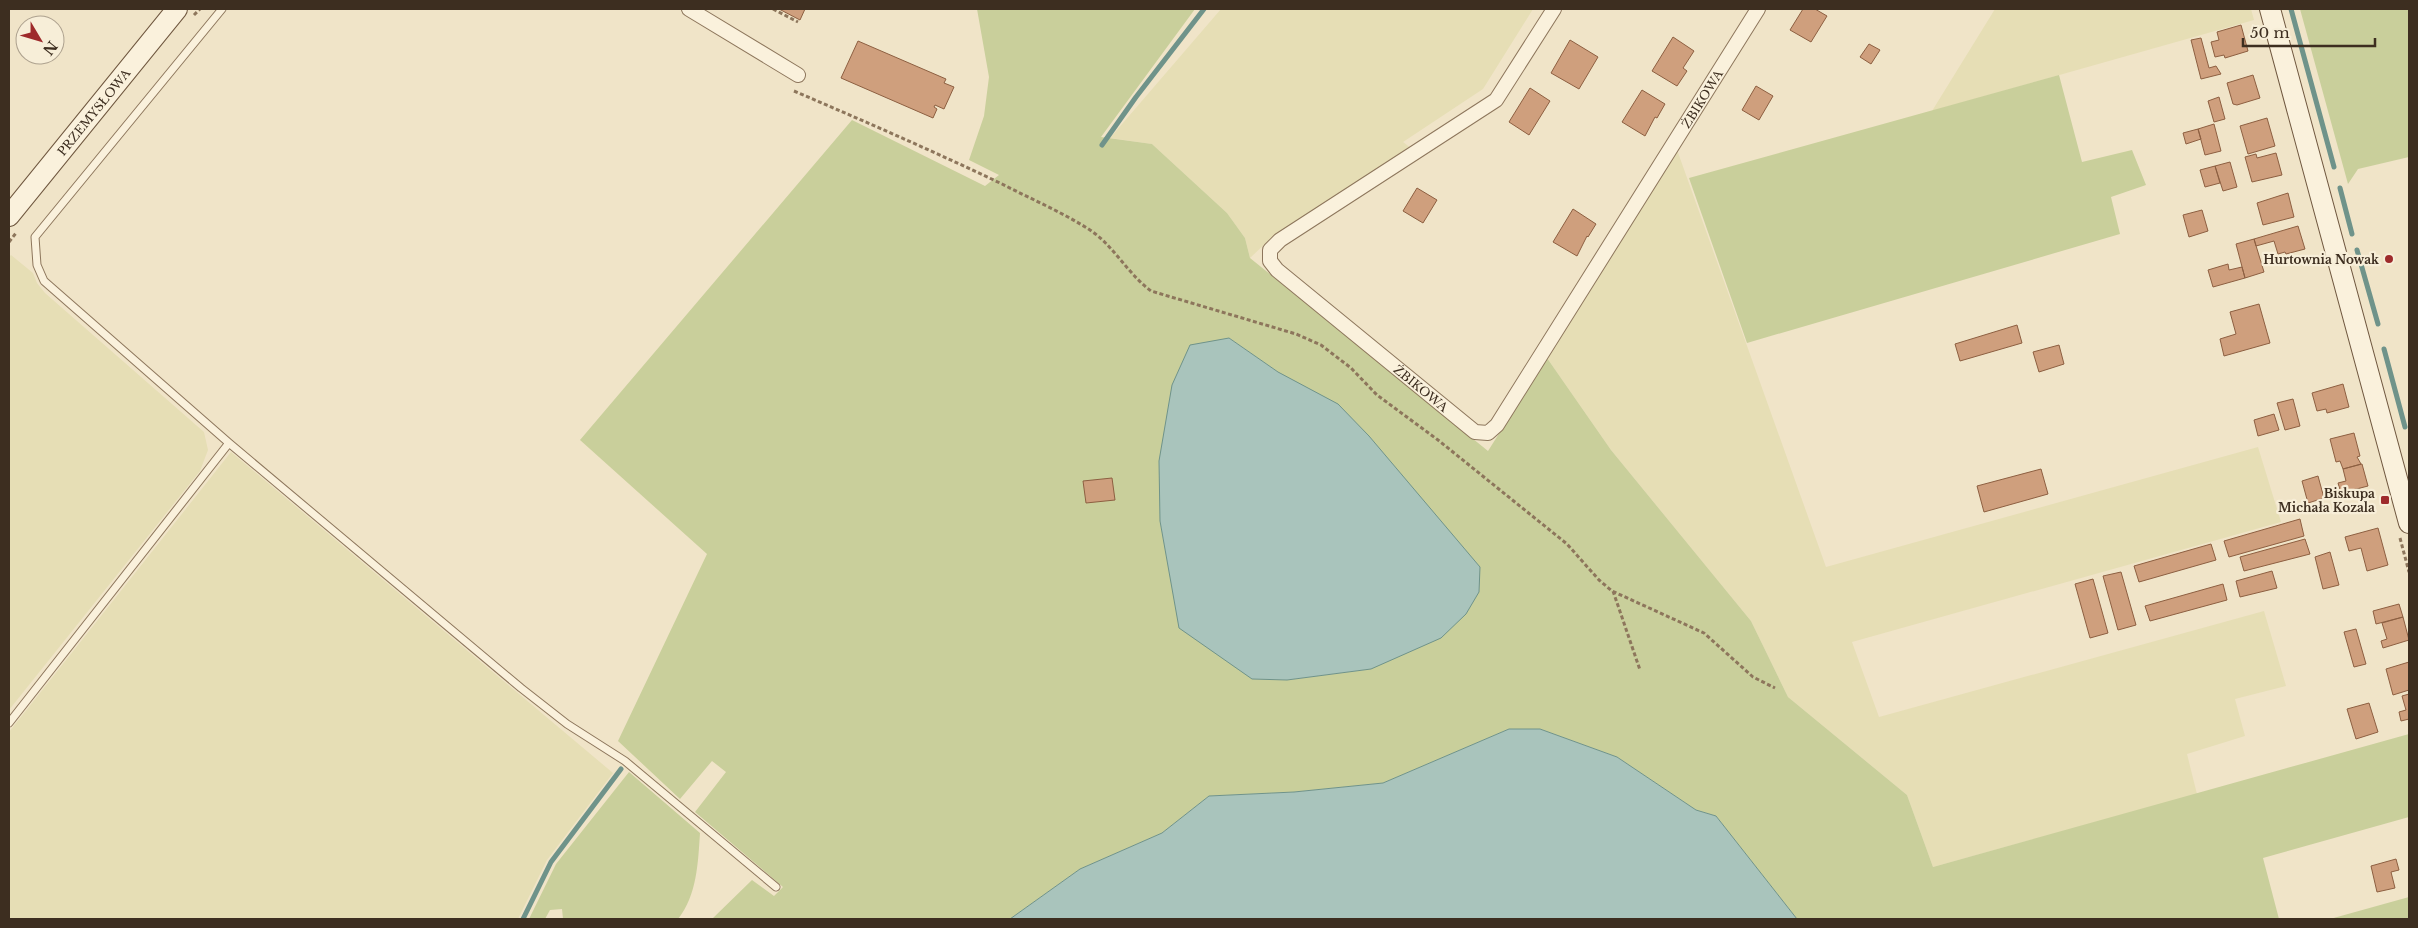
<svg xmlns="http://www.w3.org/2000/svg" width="2418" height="928" viewBox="0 0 2418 928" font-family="'Libre Baskerville',serif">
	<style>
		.farmland { fill: #e6deb5 }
		.green { fill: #c9cf9b; fill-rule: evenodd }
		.water { fill: #a9c4bc; stroke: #6f938a }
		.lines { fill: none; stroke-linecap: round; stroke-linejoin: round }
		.stream { stroke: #6f938a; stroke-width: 5 }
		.building { fill: #cf9f7d; stroke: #8d5f41 }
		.lane-casing { stroke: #8d765c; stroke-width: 9 }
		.street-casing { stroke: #8d765c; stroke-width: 16 }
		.secondary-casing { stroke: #6f573f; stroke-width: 22 }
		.path { stroke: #8d765c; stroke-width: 3; stroke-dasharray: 4 2.5; stroke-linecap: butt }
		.lane { stroke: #faf1dc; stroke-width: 7 }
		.street { stroke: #faf1dc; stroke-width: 14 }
		.secondary { stroke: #faf1dc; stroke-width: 20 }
		.poi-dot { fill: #9e2a2b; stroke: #f7eed8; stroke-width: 2 }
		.labels { text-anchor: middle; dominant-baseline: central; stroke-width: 4.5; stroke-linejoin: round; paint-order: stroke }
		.street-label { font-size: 12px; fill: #3d2e20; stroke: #f7eed8 }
		.poi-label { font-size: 12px; font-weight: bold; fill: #3d2e20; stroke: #f7eed8; text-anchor: end }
	</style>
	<rect width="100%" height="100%" fill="#f0e4c8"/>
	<path class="farmland" d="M 1221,9 L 1533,9 L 1483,89 L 1403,142 L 1412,149 L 1269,240 L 1250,258 L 1245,238 L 1227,213 L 1152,144 L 1110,138 Z
		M 1995,9 L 2251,9 L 2254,20 L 1932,111 Z
		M 1676,147 L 1826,567 L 2258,447 L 2281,522 L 1852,642 L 1879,717 L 2264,611 L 2286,686 L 2235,699 L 2245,736 L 2187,754 L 2197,794 L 1933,867 L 1907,795 L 1788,697 L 1751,621 L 1611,450 L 1547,358 Z
		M 11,255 L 33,273 L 37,283 L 45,293 L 204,432 L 208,450 L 200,471 L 9,710 L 9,257 Z
		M 231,452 L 613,773 L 547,860 L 518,919 L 9,919 L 9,732 Z"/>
	<path class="green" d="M 977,9 L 1195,9 L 1101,137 L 1152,144 L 1227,213 L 1245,238 L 1250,258 L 1488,451 L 1547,358 L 1611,450 L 1751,621 L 1788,697 L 1907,795 L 1933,867 L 2409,734 L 2409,817 L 2263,858 L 2279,919 L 1797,919 L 1716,816 L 1696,810 L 1617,757 L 1540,729 L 1509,729 L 1383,783 L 1294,792 L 1209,796 L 1162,833 L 1080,869 L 1010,919 L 712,919 L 752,880 L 774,896 L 783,887 L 695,812 L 726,772 L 712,761 L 680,799 L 618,741 L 707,554 L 580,440 L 852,120 L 985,186 L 999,175 L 969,160 L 984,116 L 989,77 ZM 1229,338 L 1278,372 L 1371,669 L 1287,680 L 1252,679 L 1169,569 L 1160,521 Z
		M 2300,9 L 2409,9 L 2409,157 L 2358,169 L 2348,184 Z
		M 2059,75 L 2082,162 L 2132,150 L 2146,185 L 2111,197 L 2120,234 L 1747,343 L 1689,178 Z
		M 629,772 L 700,833 C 698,863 697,895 678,919 L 563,919 L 562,909 L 550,910 L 545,919 L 529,919 L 556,864 Z
		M 2409,897 L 2409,919 L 2330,919 Z"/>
	<path class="water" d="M 1229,338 L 1278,372 L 1338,404 L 1369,436 L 1480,567 L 1479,592 L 1466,614 L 1441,638 L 1371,669 L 1287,680 L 1252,679 L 1179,628 L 1160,521 L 1159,461 L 1172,385 L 1190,345 Z
		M 1509,729 L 1540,729 L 1617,757 L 1696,810 L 1716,816 L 1797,919 L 1010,919 L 1080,869 L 1162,833 L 1209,796 L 1294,792 L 1383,783 Z"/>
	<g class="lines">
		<path class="stream" d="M 2291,9 L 2334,167
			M 1102,145 L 1136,97 L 1204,9
			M 2340,188 L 2352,234
			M 2357,250 L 2378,324
			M 2384,349 L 2405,427
			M 523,919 L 551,862 L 621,769"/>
	</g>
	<path class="building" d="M 779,9 L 805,9 L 800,20 Z
		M 1803,9 L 1815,9 L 1827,16 L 1811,42 L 1790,30 Z
		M 2241,25 L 2248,51 L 2225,58 L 2224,55 L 2215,57 L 2211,42 L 2219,40 L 2217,32 Z
		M 1673,37 L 1694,51 L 1683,68 L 1687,71 L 1677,86 L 1652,71 Z
		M 2201,38 L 2209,68 L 2216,66 L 2221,74 L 2201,79 L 2191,40 Z
		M 1570,40 L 1598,57 L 1579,89 L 1551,73 Z
		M 858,41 L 946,79 L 944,83 L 954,87 L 944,109 L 935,105 L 934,107 L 937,109 L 933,118 L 841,78 Z
		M 1869,44 L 1880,50 L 1871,64 L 1860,57 Z
		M 2253,75 L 2260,98 L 2237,105 L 2233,104 L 2227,83 Z
		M 1756,86 L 1773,96 L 1759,120 L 1742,110 Z
		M 1530,88 L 1550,101 L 1529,135 L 1509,122 Z
		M 1642,90 L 1665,104 L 1657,118 L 1655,117 L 1645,136 L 1622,122 Z
		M 2219,97 L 2225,119 L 2214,122 L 2208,101 Z
		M 2267,118 L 2275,146 L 2248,154 L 2240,126 Z
		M 2214,124 L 2221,151 L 2205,155 L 2198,129 Z
		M 2198,129 L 2201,139 L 2186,144 L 2183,133 Z
		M 2276,153 L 2282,175 L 2252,182 L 2245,157 L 2256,154 L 2257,158 Z
		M 2230,162 L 2237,187 L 2223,191 L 2215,166 Z
		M 2215,166 L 2220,183 L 2205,187 L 2200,170 Z
		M 1417,188 L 1437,200 L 1423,223 L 1403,211 Z
		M 2288,193 L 2294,217 L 2263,225 L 2257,203 Z
		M 1573,209 L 1596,224 L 1588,237 L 1587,236 L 1577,256 L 1553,242 Z
		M 2202,210 L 2208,231 L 2189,237 L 2183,215 Z
		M 2298,226 L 2305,249 L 2286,254 L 2285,252 L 2278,254 L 2274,241 L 2256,246 L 2254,239 Z
		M 2254,239 L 2264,272 L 2245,278 L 2236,244 Z
		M 2228,264 L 2229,270 L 2242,267 L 2245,278 L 2213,287 L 2208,270 Z
		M 2259,304 L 2270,343 L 2224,356 L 2220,339 L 2236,334 L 2230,312 Z
		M 2017,325 L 2022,343 L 1960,361 L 1955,344 Z
		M 2059,345 L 2064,364 L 2039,372 L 2033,352 Z
		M 2343,384 L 2349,407 L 2327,413 L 2326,409 L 2317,411 L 2312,393 Z
		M 2293,399 L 2300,426 L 2285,430 L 2277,403 Z
		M 2274,414 L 2279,430 L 2258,436 L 2254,420 Z
		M 2354,433 L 2360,456 L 2357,457 L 2361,464 L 2343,469 L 2340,461 L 2336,462 L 2330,439 Z
		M 2362,464 L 2368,486 L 2341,493 L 2338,483 L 2346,481 L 2343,469 Z
		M 2041,469 L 2048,494 L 1984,512 L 1977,486 Z
		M 2318,476 L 2324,498 L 2308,503 L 2302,481 Z
		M 1112,478 L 1115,500 L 1086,503 L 1083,481 Z
		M 2300,519 L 2304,536 L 2229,557 L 2224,541 Z
		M 2378,528 L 2388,565 L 2367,571 L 2361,548 L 2349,551 L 2345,537 Z
		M 2305,539 L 2310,554 L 2244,571 L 2240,557 Z
		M 2211,544 L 2216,560 L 2139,582 L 2134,566 Z
		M 2330,552 L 2339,585 L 2323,589 L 2315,557 Z
		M 2272,571 L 2277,588 L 2240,597 L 2236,581 Z
		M 2121,572 L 2136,625 L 2118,630 L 2103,576 Z
		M 2093,579 L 2108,633 L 2090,638 L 2075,584 Z
		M 2223,584 L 2227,600 L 2150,621 L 2145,606 Z
		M 2399,604 L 2403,617 L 2376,624 L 2373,611 Z
		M 2403,617 L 2409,640 L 2383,648 L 2381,641 L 2387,639 L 2382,623 Z
		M 2356,629 L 2366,664 L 2354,667 L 2344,632 Z
		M 2409,662 L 2409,690 L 2393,695 L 2386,669 Z
		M 2409,694 L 2409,719 L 2401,721 L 2399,712 L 2406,710 L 2402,696 Z
		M 2369,703 L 2378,732 L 2356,739 L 2347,709 Z
		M 2396,859 L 2399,870 L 2391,872 L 2395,888 L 2377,892 L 2371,866 Z"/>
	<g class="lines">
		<g class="lane-casing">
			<path id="lane" d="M 222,9 L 35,237 L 37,265 L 44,281 L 229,443 L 521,688 L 567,724 L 625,761 L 776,887
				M 9,723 L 229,443"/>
		</g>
		<g class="street-casing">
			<g id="street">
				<path d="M 689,9 L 798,75"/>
				<path id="s1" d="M 1554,9 L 1496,100 L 1280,240 L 1270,250 L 1270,261 L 1277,270 L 1475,432 L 1488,433 L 1497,425 L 1758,9"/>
			</g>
		</g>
		<g class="secondary-casing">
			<g id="secondary">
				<path d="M 2270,9 L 2409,523"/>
				<path id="s2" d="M 9,216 L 177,9"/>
			</g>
		</g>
		<path class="path" d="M 773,9 L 798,22
			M 194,15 L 200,9
			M 794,91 C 864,121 933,151 1002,184 C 1031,199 1062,212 1090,230 C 1114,246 1127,273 1151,291 L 1296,334 L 1321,345 L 1351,368 L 1377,395 L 1438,440 L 1567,544 L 1599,580 L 1612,591 L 1704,633 L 1753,677 L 1775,688
			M 9,242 L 16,233
			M 2400,538 L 2409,572
			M 1613,591 L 1640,670"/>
		<use href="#lane" class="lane"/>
		<use href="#street" class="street"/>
		<use href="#secondary" class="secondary"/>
	</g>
	<g class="poi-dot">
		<circle cx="2389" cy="259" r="5"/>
		<rect x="2380" y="495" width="10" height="10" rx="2.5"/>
	</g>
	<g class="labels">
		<g class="street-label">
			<text stroke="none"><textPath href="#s1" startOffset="1068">ŻBIKOWA</textPath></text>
			<text stroke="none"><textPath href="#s2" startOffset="134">PRZEMYSŁOWA</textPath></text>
			<text stroke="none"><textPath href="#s1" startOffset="588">ŻBIKOWA</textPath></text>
		</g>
		<g class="poi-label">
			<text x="2379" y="259">Hurtownia Nowak</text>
			<text x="2375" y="493">Biskupa<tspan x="2375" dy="14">Michała Kozala</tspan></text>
		</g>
	</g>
	<rect width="2418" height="928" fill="none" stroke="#3d2e20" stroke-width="20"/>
	<g transform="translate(40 40) rotate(128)"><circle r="24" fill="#f7eed8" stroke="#ada18e"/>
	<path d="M0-4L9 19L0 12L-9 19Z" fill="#9e2a2b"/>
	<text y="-8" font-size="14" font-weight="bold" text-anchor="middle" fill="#3d2e20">N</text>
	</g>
	<path d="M2243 38v8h132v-8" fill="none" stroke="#3d2e20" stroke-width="2.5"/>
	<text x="2250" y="38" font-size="15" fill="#3d2e20" stroke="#f7eed8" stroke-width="4" paint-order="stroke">50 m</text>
</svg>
